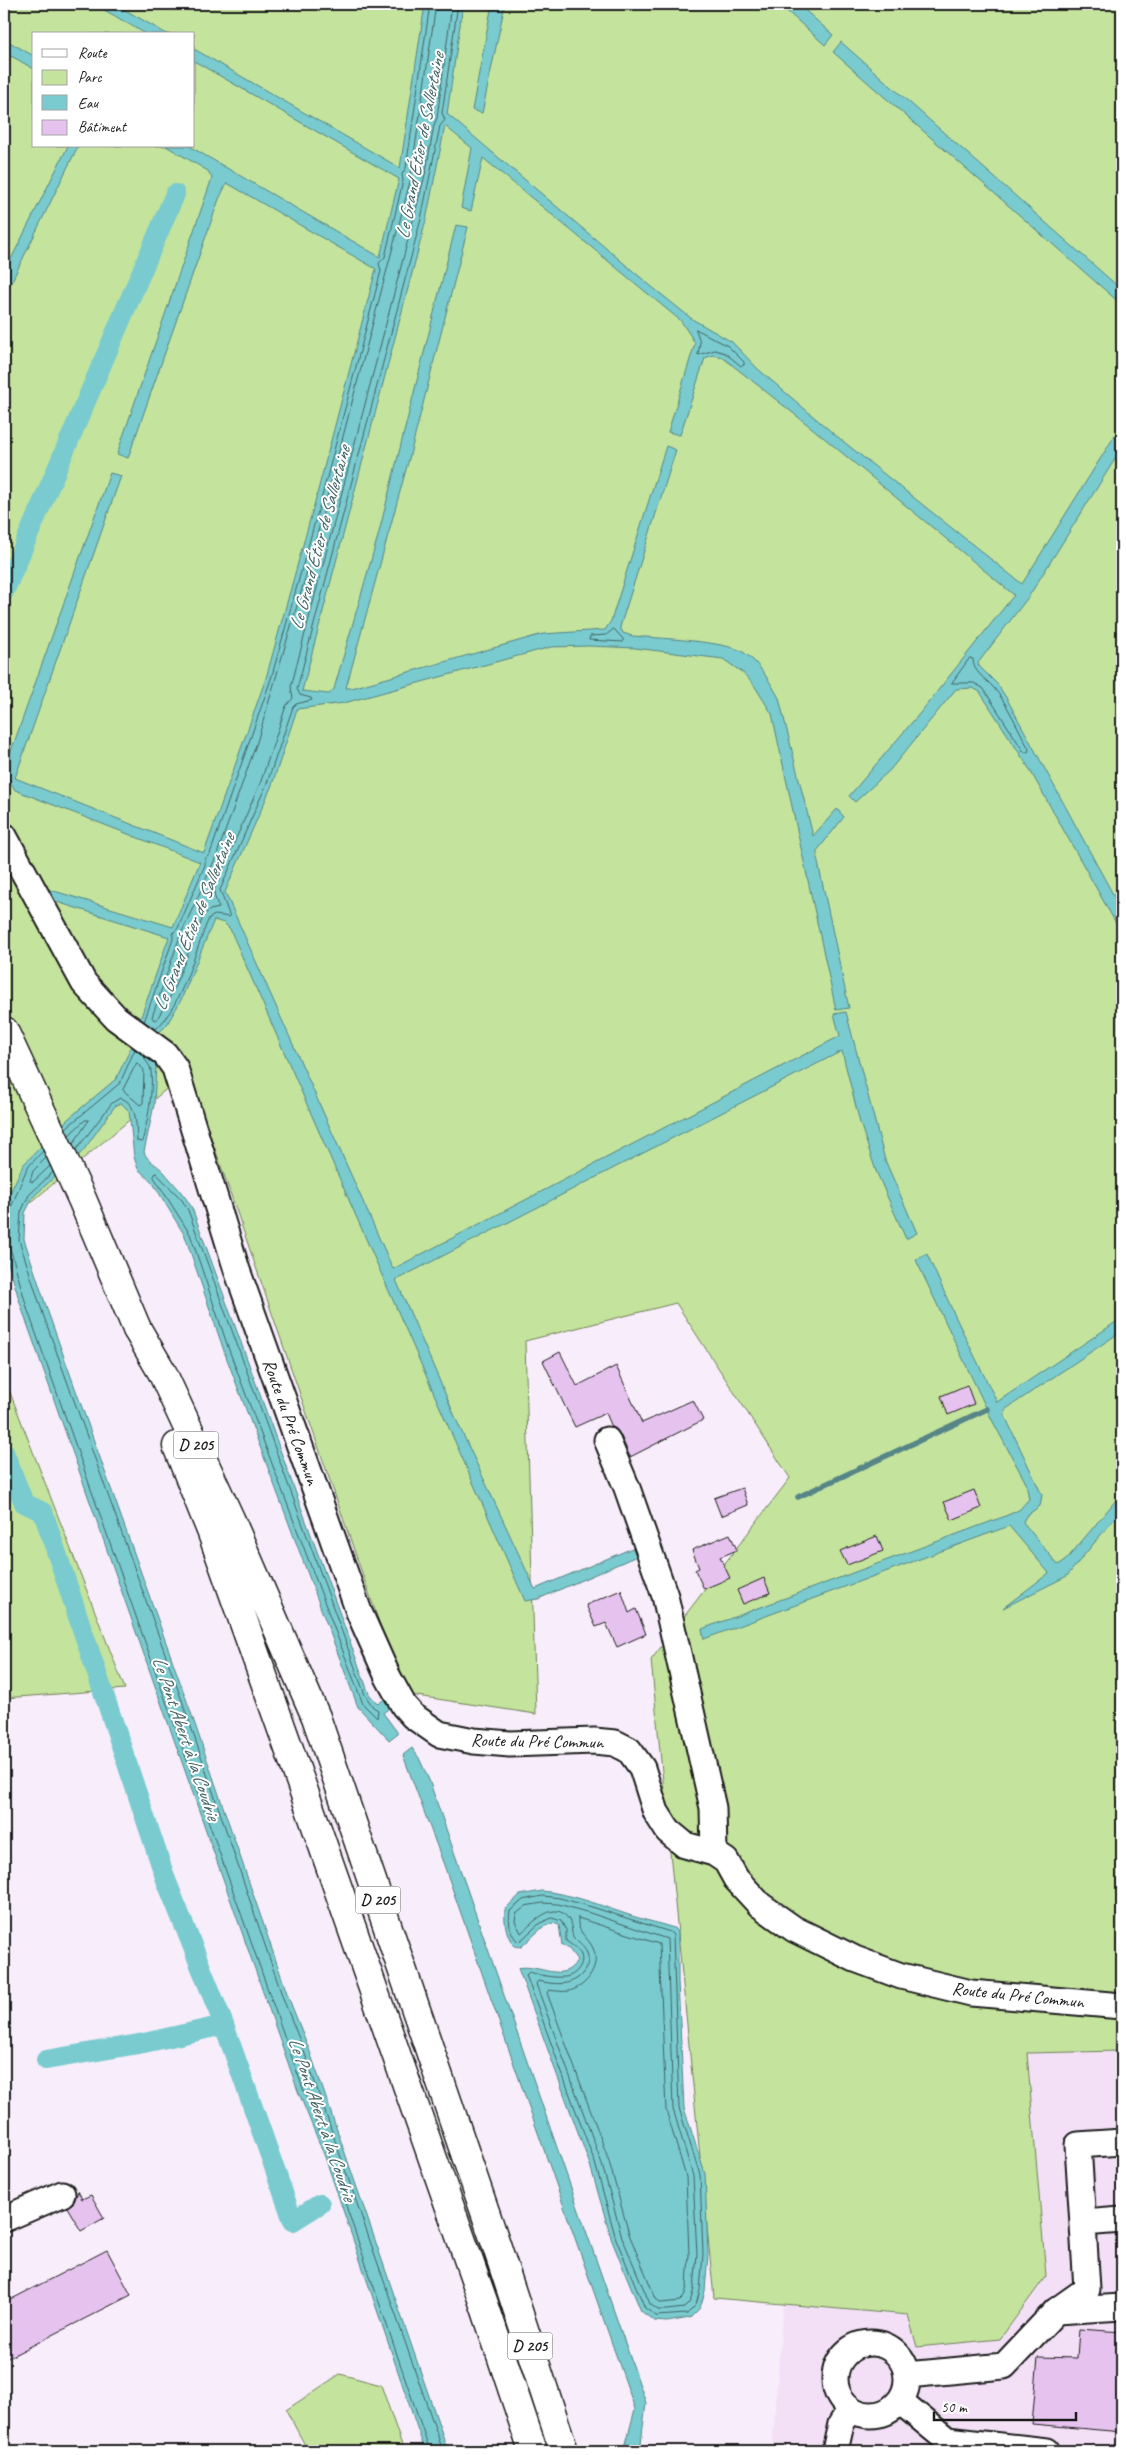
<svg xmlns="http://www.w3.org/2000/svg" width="1126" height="2455" viewBox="0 0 1126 2455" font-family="Caveat,sans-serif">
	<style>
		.built { fill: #f3e0f7 }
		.green { fill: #c4e39c; stroke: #70805c; fill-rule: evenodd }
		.water { fill: #79cbcf; stroke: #548587 }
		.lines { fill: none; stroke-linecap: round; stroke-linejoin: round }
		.shore { stroke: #416264; stroke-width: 1 }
		.stream { stroke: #548587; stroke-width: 5.5 }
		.canal { stroke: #79cbcf; stroke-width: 20 }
		.building { fill: #e6c3ef; stroke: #1c1c1c }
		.minor-casing { stroke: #1c1c1c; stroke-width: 29 }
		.major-casing { stroke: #1c1c1c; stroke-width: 31 }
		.highway-casing { stroke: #1c1c1c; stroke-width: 31 }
		.minor { stroke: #fff; stroke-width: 25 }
		.major { stroke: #fff; stroke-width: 28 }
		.highway { stroke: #fff; stroke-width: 28 }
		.labels { text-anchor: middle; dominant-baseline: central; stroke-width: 4; stroke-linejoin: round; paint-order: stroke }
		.shield { fill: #fff; stroke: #606060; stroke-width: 1 }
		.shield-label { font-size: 16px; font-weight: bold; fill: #1c1c1c }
		.street-label { font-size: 18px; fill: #1c1c1c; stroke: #fff }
		.water-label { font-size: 19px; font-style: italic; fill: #416264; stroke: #fff }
	</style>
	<rect width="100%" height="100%" fill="#f8edfa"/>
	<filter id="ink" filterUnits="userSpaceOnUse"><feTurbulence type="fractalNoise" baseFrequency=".02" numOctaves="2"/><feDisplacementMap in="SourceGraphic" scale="10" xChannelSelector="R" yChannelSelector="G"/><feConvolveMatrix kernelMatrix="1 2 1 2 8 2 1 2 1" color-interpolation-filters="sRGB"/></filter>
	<g filter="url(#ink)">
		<path class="built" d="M 1122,2051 L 1122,2451 L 772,2451 L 783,2304 L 909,2315 L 1046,2276 L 1027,2053 Z"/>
		<path class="green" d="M 4,4 L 1122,4 L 1122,2051 L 1027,2053 L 1046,2276 L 1000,2339 L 917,2347 L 908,2315 L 714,2298 L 651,1660 L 790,1478 L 676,1303 L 525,1341 L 536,1714 L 404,1694 L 188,1071 L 4,1225 ZM 34,34 L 194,34 L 194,146 L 34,146 Z
			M 4,1377 L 125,1689 L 4,1698 Z
			M 340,2374 L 381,2385 L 404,2451 L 303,2451 L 305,2445 L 286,2410 Z"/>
		<path class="water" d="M 94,4 L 115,4 L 167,34 L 146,34 Z
			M 425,4 L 463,4 L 447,114 L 646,282 L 692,319 L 732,342 L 758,369 L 834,434 L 1022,584 L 1122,424 L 1122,448 L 1029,596 L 978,663 L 979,666 L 998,685 L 1007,699 L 1122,911 L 1122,934 L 1027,765 L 980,692 L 973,688 L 956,689 L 890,770 L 855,802 L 849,796 L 920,713 L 1014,595 L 812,428 L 722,357 L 713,355 L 705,358 L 680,435 L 668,432 L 695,343 L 681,321 L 483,158 L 471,211 L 461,208 L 472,148 L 445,126 L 426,220 L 302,691 L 329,694 L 334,689 L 378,536 L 456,225 L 468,227 L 410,455 L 346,688 L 352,688 L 543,634 L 605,630 L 611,621 L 666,446 L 676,450 L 620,627 L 623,633 L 632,636 C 655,638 726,641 743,652 C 759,662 770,682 779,698 L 813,836 L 837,809 L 844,817 L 817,851 L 817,858 L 849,1008 L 836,1010 L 772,714 L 754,685 L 743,673 L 723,659 L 635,648 L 589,646 L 551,647 L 344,703 L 297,709 L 272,785 L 225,892 L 393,1269 L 840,1036 L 834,1014 L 846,1012 L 885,1160 L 917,1233 L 906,1239 L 876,1171 L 860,1123 L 842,1051 L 396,1280 L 460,1428 L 535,1589 L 642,1544 L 646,1552 L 538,1599 L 525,1601 L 230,929 L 224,923 L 214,920 L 181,1000 L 166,1026 L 155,1036 L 149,1057 L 156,1064 L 154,1105 L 144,1152 C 147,1161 158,1165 164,1172 C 174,1184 185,1195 192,1208 L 369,1694 L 378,1704 L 387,1697 L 392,1706 L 383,1713 L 398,1733 L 389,1740 L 358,1707 L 224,1351 L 185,1236 L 153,1183 L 138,1169 L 134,1157 L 129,1111 L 121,1103 L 115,1106 L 83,1151 L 33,1197 L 25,1213 L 24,1239 L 49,1315 L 189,1707 L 289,1999 L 309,2049 L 448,2451 L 425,2451 L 325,2157 L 298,2091 L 22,1309 L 6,1256 L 5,1211 L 10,1193 L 23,1165 L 68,1119 L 116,1079 L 128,1054 L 169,937 L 47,899 L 41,887 L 173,927 L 200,862 L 15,790 L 4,771 L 110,473 L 121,476 L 15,778 L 204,853 L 266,678 L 316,498 L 376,269 L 227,183 L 219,199 L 128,458 L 117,454 L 212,178 L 208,171 L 166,146 L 189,146 L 380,257 L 399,179 L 194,61 L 194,49 L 400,168 Z
			M 492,4 L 505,4 L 482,113 L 472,110 Z
			M 779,4 L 798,4 L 833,35 L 825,45 Z
			M 4,39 L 34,56 L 34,69 L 13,57 L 4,56 Z
			M 841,42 L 1122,290 L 1122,305 L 833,52 Z
			M 68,146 L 78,146 L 4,297 L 4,273 Z
			M 927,1254 L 955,1316 L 997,1402 L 1122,1318 L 1122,1331 L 1006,1409 L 1004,1414 L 1042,1495 L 1040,1506 L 1026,1516 L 1023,1522 L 1058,1565 L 1066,1560 L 1122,1493 L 1122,1509 L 1067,1576 L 1003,1608 L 1049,1573 L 1009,1526 L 704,1639 L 702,1629 L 1003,1517 L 1019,1510 L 1029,1499 L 1026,1483 L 992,1420 L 916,1260 Z
			M 412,1748 L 419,1758 L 429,1780 L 646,2403 L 640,2451 L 624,2451 L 635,2409 L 444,1865 L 403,1755 Z
			M 542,1891 C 569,1894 592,1902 617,1911 C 636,1918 655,1922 674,1928 L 678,1933 L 678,1981 L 684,2108 L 705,2174 L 708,2254 L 705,2291 L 700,2308 L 690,2318 L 667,2322 L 654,2321 L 641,2311 L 612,2241 L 590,2165 L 518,1968 C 539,1963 564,1985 577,1960 L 569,1949 L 562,1945 L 559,1925 L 553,1923 L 543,1927 L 521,1947 L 514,1946 C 506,1934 504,1924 505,1909 L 520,1895 Z"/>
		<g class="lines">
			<path class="shore" d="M 436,4 L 410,182 L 311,558 L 257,742 L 216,857 L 180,936 L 152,1017 L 154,1020 L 157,1019 L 171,995 L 204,915 L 210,910 L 219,908 L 214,895 L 215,887 L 261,781 L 286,706 L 293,698 L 291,687 L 426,171 L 434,125 L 437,118 L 452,4
				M 696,329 L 728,346 L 744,362 L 744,365 L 741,366 L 725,353 L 715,350 L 698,355 L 700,342 Z
				M 614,629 L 623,639 L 623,642 L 589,640 L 590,636 L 606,635 Z
				M 970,658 L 973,659 C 973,672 985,678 993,687 C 1008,704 1018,729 1029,749 L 1028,752 L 1024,752 L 983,688 L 974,683 L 952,683 Z
				M 144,1022 L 173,939 L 173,933 L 178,928 L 205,865 L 205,859 L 210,854 L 271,679 L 321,500 L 381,271 L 379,263 L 385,257 L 403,181 L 402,174 L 406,168 L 430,4
				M 155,1030 C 182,1006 195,951 209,918 L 215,915 L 230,917 L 220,890 L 267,783 L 293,707 L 296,704 L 312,700 L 311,698 L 300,695 L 297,689 L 421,219 L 440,126 L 445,120 L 442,113 L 458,4
				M 137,1063 L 144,1070 L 143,1103 L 140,1105 L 123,1090 Z
				M 66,1128 L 120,1083 L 135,1049
				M 69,1135 L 85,1120 L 89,1120 L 73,1144
				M 76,1150 L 112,1103 L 120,1098 C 138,1102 136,1127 137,1141 L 142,1142 C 148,1120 153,1093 151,1070 C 150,1064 145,1062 144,1056
				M 46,1158 L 33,1171 L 30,1181 L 33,1182 L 50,1166
				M 53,1172 L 29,1195 L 21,1212 L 19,1240 L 44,1317 L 185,1709 L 284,2001 L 304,2051 L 443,2451
				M 156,1173 L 182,1200 L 188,1210 L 365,1695 L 373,1707 L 378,1710 L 377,1718 L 363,1704 L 229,1350 L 190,1234 L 154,1177 Z
				M 4,1213 L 10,1210 L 27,1168 L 43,1151
				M 4,1247 L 11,1251 L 27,1308 L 303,2089 L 329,2156 L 430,2451
				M 543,1896 L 560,1898 L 592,1907 L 670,1932 L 673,1935 L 679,2108 L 700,2175 L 703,2254 L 700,2290 L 696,2305 L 687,2314 L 656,2316 L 645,2308 L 616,2239 L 595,2163 L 526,1975 L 529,1972 C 540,1975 552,1978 564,1977 C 574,1977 585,1965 581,1955 C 578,1949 572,1945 566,1941 L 566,1930 L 561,1921 L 552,1918 L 540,1923 L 519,1942 C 510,1936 508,1922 510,1911 L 523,1900 Z
				M 543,1903 L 558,1904 L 590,1913 L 667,1939 L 673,2109 L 693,2176 L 697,2254 L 694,2289 L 690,2302 L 684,2308 L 667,2310 L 658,2310 L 650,2304 L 622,2237 L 601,2161 L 536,1984 L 538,1981 C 557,1985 576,1987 586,1968 C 588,1963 589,1958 587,1953 C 584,1946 578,1943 574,1938 C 571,1935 572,1925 569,1920 C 555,1897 532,1924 521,1933 L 515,1921 L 516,1914 L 526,1906 Z
				M 578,1918 L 659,1944 L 666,2110 L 686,2177 L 689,2254 L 687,2287 L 684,2297 L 680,2301 L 661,2303 L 656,2299 L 629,2234 L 608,2158 L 547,1993 L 549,1990 C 556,1991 563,1992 569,1991 C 587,1987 601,1966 593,1948 C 588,1937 576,1932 578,1918 Z"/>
			<path class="stream" d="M 798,1497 L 987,1409"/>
			<path class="canal" d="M 4,592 L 175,194
				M 4,1452 L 24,1503 L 43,1512 L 166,1880 L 224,2025 L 144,2043 L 46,2060
				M 224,2025 L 293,2221 L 320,2204"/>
		</g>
		<path class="building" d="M 560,1352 L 577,1386 L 616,1366 L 642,1423 L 693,1400 L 703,1420 L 630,1457 L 620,1434 L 612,1427 L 606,1413 L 575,1427 L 543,1361 Z
			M 967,1385 L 974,1404 L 948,1415 L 941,1396 Z
			M 742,1488 L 748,1505 L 721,1516 L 714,1498 Z
			M 974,1490 L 981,1508 L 952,1520 L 944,1502 Z
			M 730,1534 L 737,1550 L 720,1557 L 730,1578 L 704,1589 L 695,1570 L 699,1568 L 692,1550 Z
			M 877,1536 L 883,1551 L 847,1565 L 840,1551 Z
			M 764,1578 L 770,1593 L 743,1604 L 737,1590 Z
			M 621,1590 L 629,1613 L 636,1609 L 646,1634 L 617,1647 L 606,1623 L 596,1627 L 586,1605 Z
			M 78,2191 L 82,2199 L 91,2195 L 104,2218 L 81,2231 L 67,2207 L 74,2202 Z
			M 107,2250 L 131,2295 L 4,2360 L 4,2303 Z
			M 1079,2329 L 1122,2332 L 1122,2432 L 1032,2424 L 1038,2357 L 1077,2358 Z"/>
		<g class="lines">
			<g class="minor-casing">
				<path id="minor" d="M 4,836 L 84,983 L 116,1018 L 165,1054 L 175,1068 L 237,1270 L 359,1612 L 388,1677 L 404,1706 L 413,1716 L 439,1734 L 474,1741 L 510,1744 L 594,1741 L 615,1743 L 629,1750 L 642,1768 L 656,1812 L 668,1831 L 685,1845 L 714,1853 L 726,1861 L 736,1879 L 760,1905 L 794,1929 L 855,1959 L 901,1976 L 971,1993 L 1122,2006
					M 607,1440 L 627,1488 L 665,1596 L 713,1808 L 714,1853
					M 1122,2142 L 1078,2145 L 1087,2289 L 1056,2311 L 1122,2307
					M 4,2219 L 62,2194
					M 1083,2223 L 1122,2220
					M835 2379a36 36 0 1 1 72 0a36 36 0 1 1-72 0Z
					M 907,2375 L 1004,2366 L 1056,2311
					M 900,2401 L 947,2440 L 1047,2451
					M 835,2451 L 841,2424 L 850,2410"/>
			</g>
			<g class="major-casing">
				<path id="major" d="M 4,1031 L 82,1199 L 137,1329"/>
			</g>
			<g class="highway-casing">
				<path id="highway" d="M 137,1329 L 162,1372 L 231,1521 L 316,1717 L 495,2241 L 564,2451
					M 177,1446 L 212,1533 L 289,1749 L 485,2307 L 533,2451"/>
			</g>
			<use href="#minor" class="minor"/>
			<use href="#major" class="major"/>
			<use href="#highway" class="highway"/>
		</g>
	</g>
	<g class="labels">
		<g class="shield">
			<rect x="173.5" y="1431.5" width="45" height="27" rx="4"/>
			<rect x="355.5" y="1886.5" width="45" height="27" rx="4"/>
			<rect x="507.5" y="2332.5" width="45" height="27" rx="4"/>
		</g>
		<g class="shield-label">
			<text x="196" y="1445">D 205</text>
			<text x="378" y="1900">D 205</text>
			<text x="530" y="2346">D 205</text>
		</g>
		<g class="street-label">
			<text transform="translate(291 1422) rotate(70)">Route du Pré Commun</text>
			<text transform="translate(537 1741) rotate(1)">Route du Pré Commun</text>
			<text transform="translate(1018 1995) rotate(6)">Route du Pré Commun</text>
		</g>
		<g class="water-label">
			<text transform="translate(420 146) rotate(-79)">Le Grand Étier de Sallertaine</text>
			<text transform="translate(320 538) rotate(-75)">Le Grand Étier de Sallertaine</text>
			<text transform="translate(194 922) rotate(-68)">Le Grand Étier de Sallertaine</text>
			<text transform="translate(186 1738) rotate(71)">Le Pont Abert à la Coudrie</text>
			<text transform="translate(322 2119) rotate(71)">Le Pont Abert à la Coudrie</text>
		</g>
	</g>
	<rect width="1126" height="2455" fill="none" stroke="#fff" stroke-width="20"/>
	<rect x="10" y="10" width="1106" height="2435" fill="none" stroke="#1c1c1c" stroke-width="2" filter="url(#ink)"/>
	<rect x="32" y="32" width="162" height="115" fill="#ffffff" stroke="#a4a4a4"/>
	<rect x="42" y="49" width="25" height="8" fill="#ffffff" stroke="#a4a4a4"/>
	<text x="78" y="58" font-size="15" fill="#1c1c1c">Route</text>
	<rect x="42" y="70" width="25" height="15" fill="#c4e39c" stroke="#a4a4a4"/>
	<text x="78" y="82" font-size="15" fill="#1c1c1c">Parc</text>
	<rect x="42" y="95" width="25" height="15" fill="#79cbcf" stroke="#a4a4a4"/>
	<text x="78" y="108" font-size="15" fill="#1c1c1c">Eau</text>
	<rect x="42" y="120" width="25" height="15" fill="#e6c3ef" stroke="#a4a4a4"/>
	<text x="78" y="132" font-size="15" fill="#1c1c1c">Bâtiment</text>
	<path d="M934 2412v8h142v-8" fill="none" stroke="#1c1c1c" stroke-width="2.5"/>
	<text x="941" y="2412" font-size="15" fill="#1c1c1c" stroke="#ffffff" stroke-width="4" paint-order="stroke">50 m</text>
</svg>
